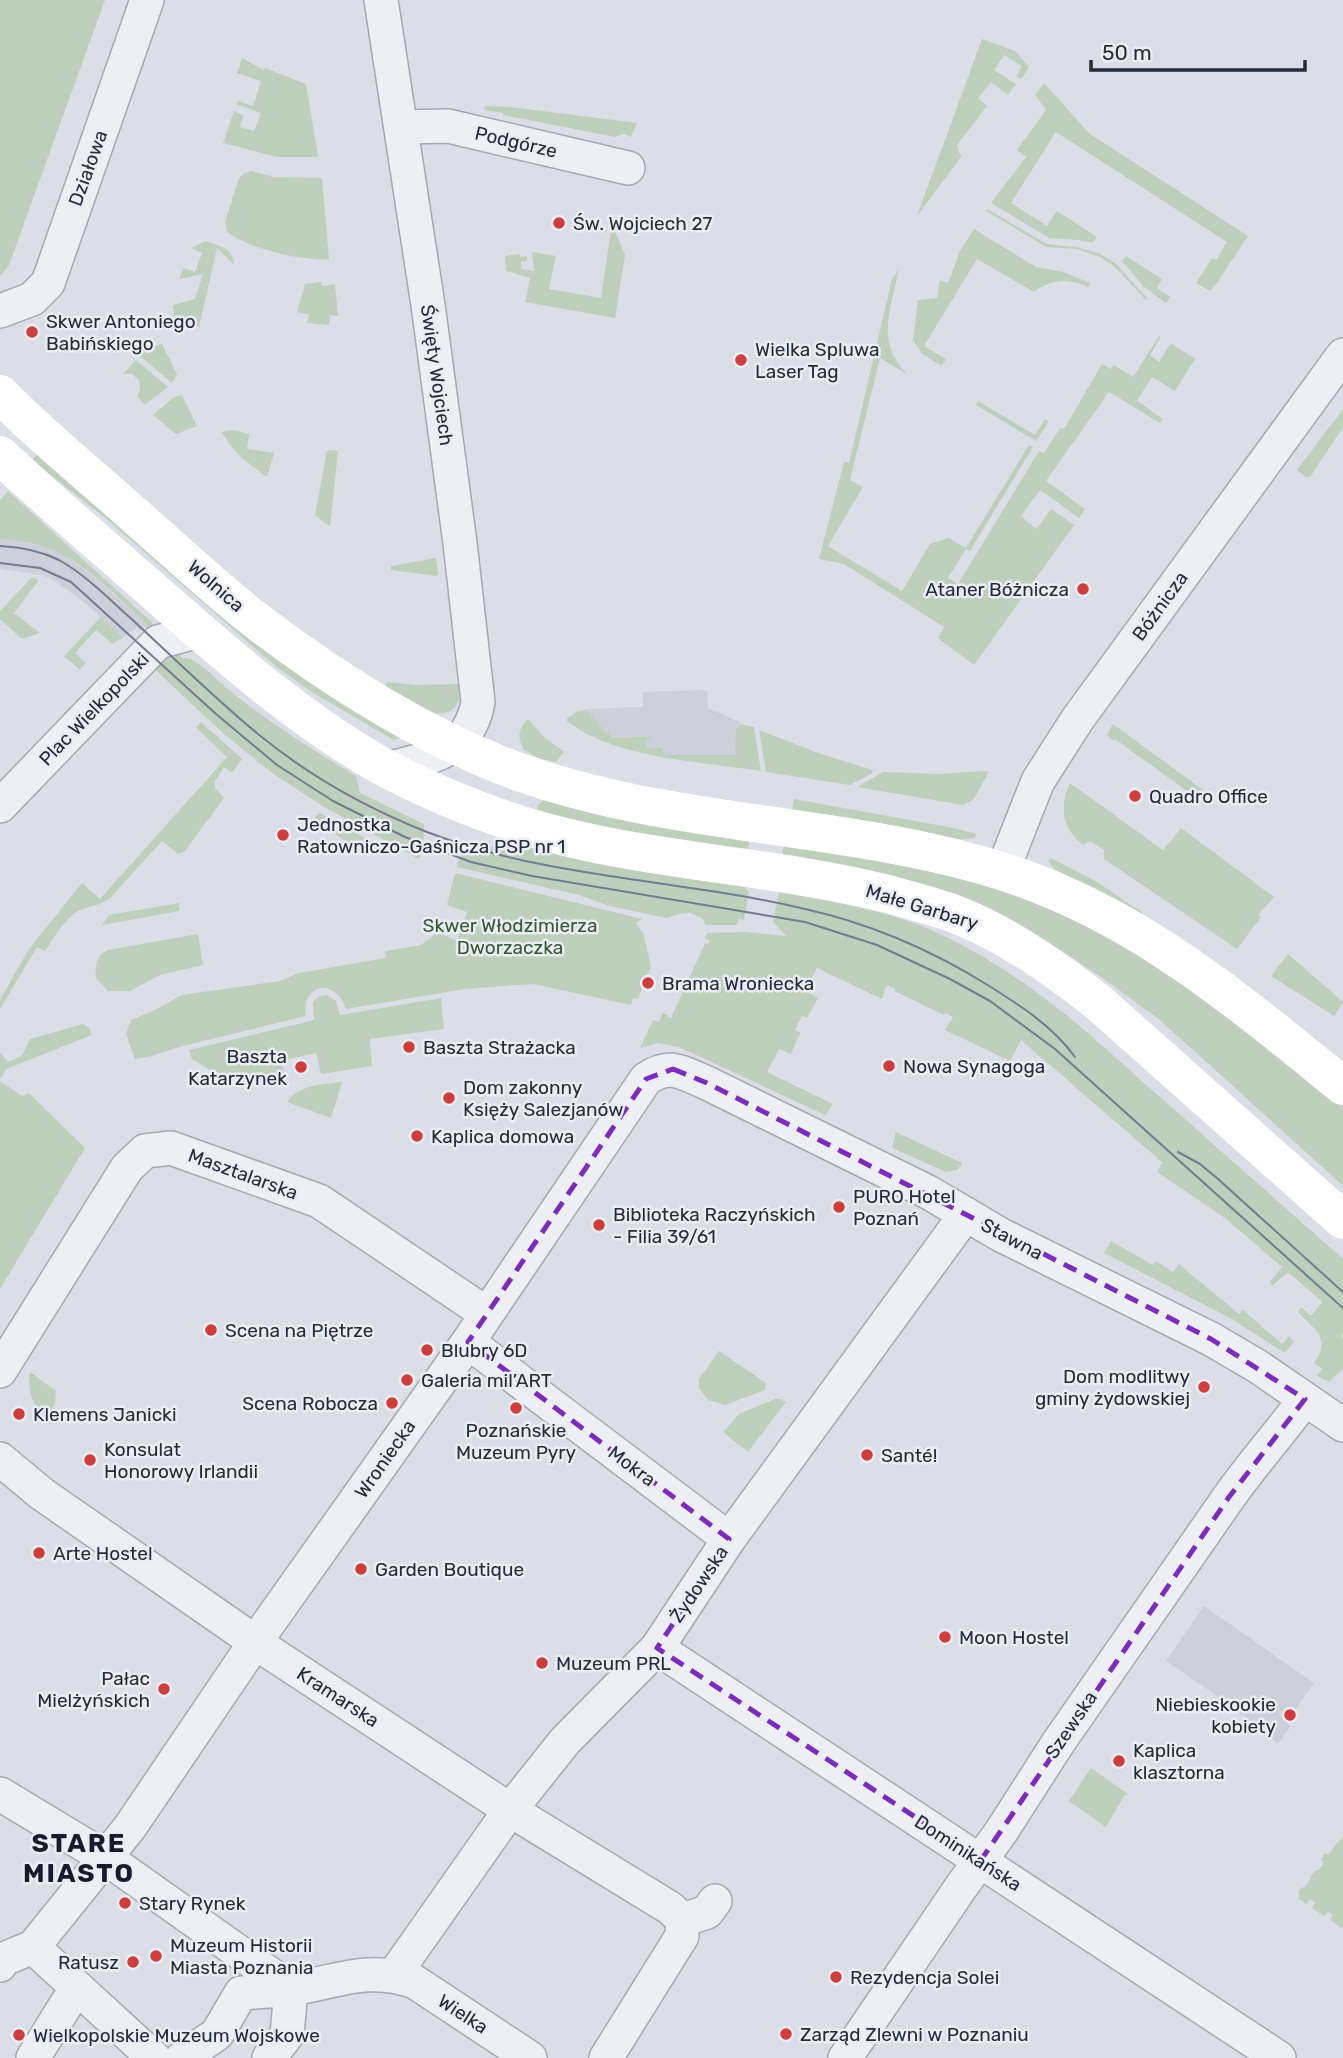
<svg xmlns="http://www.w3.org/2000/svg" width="1343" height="2058" viewBox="0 0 1343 2058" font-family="Rubik,sans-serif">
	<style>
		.built { fill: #cdd0db }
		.green { fill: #bed0bc }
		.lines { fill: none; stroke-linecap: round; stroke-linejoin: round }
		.street-casing { stroke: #a4a8b3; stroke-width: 36 }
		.street { stroke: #eeeff4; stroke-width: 33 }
		.secondary { stroke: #fff; stroke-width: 38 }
		.tram { stroke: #757a8f; stroke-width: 2 }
		.marked { fill: none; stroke: #7b2cbf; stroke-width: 5; stroke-dasharray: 14 9; stroke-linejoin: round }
		.poi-dot { fill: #cf3e3c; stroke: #eaedf4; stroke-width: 2.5 }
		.labels { text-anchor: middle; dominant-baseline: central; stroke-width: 5; stroke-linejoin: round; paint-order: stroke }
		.street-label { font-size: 19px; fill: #252a3c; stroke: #eaedf4 }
		.poi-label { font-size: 19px; fill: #252a3c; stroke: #eaedf4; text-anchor: start }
		.park-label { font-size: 19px; fill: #335832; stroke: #eaedf4 }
		.district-label { font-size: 26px; font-weight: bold; letter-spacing: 2px; fill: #181b2c; stroke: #eaedf4 }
	</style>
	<rect width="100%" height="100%" fill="#dbdee6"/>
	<path class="built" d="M 0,539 L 19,539 L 42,545 L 61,553 L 97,579 L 150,628 L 148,630 L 144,626 L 140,631 L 137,628 L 132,632 L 130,631 L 123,638 L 86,604 L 58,583 L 43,575 L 0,569 Z
		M 707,690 L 708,708 L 740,722 L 736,755 L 665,755 L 661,748 L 646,749 L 645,739 L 651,736 L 611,738 L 583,709 L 643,707 L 643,692 Z
		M 1204,1606 L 1314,1683 L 1291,1715 L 1288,1724 L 1291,1726 L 1278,1744 L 1223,1700 L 1166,1661 Z"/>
	<path class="green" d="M 0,0 L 105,0 L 9,265 L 0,276 Z
		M 982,39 L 1015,51 L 1029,67 L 1021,79 L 1016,76 L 1022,66 L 1004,55 L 994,70 L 1016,84 L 1008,95 L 991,82 L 978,98 L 987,106 L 957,145 L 961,157 L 917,216 Z
		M 242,58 L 264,70 L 265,68 L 306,84 L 318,157 L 277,157 L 223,143 L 234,111 L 244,115 L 240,127 L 254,131 L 261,113 L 236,104 L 238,101 L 253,106 L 261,81 L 237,73 Z
		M 1044,83 L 1090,134 L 1248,236 L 1215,286 L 1210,291 L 1196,283 L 1212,258 L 1216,260 L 1227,242 L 1056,132 L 1011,203 L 1047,226 L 1057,211 L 1097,237 L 1093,243 L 1078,240 L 1049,238 L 991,203 L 1026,157 L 1017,150 L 1046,110 L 1035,95 Z
		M 485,106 L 510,107 L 637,123 L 631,137 L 624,134 L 615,137 L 503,115 L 503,113 L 484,110 Z
		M 251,171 L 273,177 L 322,178 L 329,259 C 302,261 249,249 227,232 L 225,222 L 239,178 L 244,173 Z
		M 987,209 L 1047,244 L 1077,247 L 1101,254 L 1117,265 L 1147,298 L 1146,300 L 1115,267 L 1100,257 L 1077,249 L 1046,247 L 985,210 Z
		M 612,223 L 625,255 L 615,318 L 525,302 L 530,278 L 506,271 L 505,256 L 520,254 L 521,257 L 527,256 L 527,261 L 521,262 L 522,269 L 534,271 L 532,252 L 556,256 L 549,289 L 601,298 Z
		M 974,229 L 1036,267 L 1063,272 L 1090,283 L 1088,287 C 1069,278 1051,279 1034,292 L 977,259 L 924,346 L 946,359 L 942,366 L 922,354 L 913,340 L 918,300 L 937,298 L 940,280 L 948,283 L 960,251 Z
		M 206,241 C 219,246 234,248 234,265 L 217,248 L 199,327 L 174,321 L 173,305 L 195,299 L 203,274 L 179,279 L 184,268 L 195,272 L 202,253 L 191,248 Z
		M 1126,256 L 1162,279 L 1157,288 L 1170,297 L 1166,303 L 1143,286 L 1122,261 Z
		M 899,269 C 891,309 875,342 907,374 L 880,358 L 850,480 L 863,487 L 828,546 L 902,591 L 930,544 L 949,538 L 966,548 L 1029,445 L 1033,447 L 970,551 L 966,549 L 948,578 L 958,584 L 1039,451 L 1044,453 L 1060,428 L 1064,429 L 1102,364 L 1111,369 L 1114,365 L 1133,377 L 1159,336 L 1161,337 L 1150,355 L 1159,362 L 1171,343 L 1195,359 L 1175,391 L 1152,377 L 1137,401 L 1163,419 L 1160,423 L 1109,392 L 1046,481 L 1085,509 L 1079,518 L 1040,490 L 1021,516 L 1036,529 L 1051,509 L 1074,525 L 974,665 L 938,638 L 944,627 L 844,564 L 819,559 L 844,462 L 849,463 L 892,279 Z
		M 321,282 L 322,286 L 335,284 L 338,316 L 330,315 L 329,325 L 307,323 L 309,314 L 297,312 L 305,284 Z
		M 162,344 L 177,374 L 172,383 L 140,356 L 147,349 Z
		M 136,360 L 168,387 L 145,405 L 137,396 L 140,390 L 139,380 L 132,374 L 123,374 Z
		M 182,395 L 197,426 L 176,434 L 153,415 L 174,397 Z
		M 978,401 L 1035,435 L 1045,419 L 1049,421 L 1036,441 L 976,405 Z
		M 1343,409 L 1343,427 L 1310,477 L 1306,477 L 1297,470 Z
		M 233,430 L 249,434 L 247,449 L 274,453 L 267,477 C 249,464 232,452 222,432 Z
		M 327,450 L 338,451 L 330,527 L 315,515 Z
		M 40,451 L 405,736 L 394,740 L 310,691 L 273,664 L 109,521 L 32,460 Z
		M 8,491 L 157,627 L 150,628 C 105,585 67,540 0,539 L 0,500 Z
		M 436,558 L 438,575 L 437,576 L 391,570 L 391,566 Z
		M 32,577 L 39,580 L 14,613 L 40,633 L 22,639 L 0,619 L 0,611 Z
		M 101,617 L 123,638 L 112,644 L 96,630 L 75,653 L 86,663 L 80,670 L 64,656 Z
		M 178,654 L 182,658 C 197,657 211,675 222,684 C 263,719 310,748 356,776 L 360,793 L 424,824 L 423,850 L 419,859 L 324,807 L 272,773 L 224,734 L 148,663 L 163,660 L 167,656 L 172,660 Z
		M 387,682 L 416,685 L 460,684 C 462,703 453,717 432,713 L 384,687 Z
		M 586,710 L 607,733 L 611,732 L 611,738 L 652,736 L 652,739 L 645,740 L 646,748 L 661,748 L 665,755 L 735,755 L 736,729 L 741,724 L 754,727 L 761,771 C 704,762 610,758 566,720 L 576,712 Z
		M 528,719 L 543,736 L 564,752 L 556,762 L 541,759 L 524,750 C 517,738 518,728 528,719 Z
		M 201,722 L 242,759 L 232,773 L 224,767 L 215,781 L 215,788 L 224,798 L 184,852 L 178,854 L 162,841 L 110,898 C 100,906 89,906 78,911 C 64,919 54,938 45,951 L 37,947 L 0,1009 L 0,1000 L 29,949 L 82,883 L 100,899 L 227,757 L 196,727 Z
		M 1113,724 L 1199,787 L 1209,795 L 1202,802 L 1115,739 L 1114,741 L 1107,735 Z
		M 759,730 L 821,754 L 873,770 L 871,774 L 850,785 L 766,772 Z
		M 982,771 L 989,771 L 974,799 L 963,805 L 857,787 L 883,772 L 940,774 Z
		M 1070,783 L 1163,850 L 1181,828 L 1274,897 L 1258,915 L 1261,917 L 1237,949 L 1104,859 L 1104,850 L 1090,841 L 1083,845 C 1062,829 1059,806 1070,783 Z
		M 545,799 L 750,837 L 748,852 L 604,830 L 537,810 L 537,806 Z
		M 794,799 L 954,828 L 976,834 L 975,838 L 957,840 L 792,811 Z
		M 320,813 L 367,839 L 367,844 L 361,853 L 314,818 Z
		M 784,842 L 984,881 L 1132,945 L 1343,1103 L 1343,1186 L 1160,1020 L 1104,979 L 1052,945 L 782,858 Z
		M 474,843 L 517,852 L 524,846 L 569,857 L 743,886 L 749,892 L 744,920 L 738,919 L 737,925 L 706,925 L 702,918 L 690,913 L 679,914 L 667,918 L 609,906 L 579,895 L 457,867 L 458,861 Z
		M 1051,858 L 1097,882 L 1143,913 L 1142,915 L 1064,876 L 1054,869 L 1048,861 Z
		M 455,873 L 642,919 L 636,923 L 643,933 L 651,966 L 638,999 L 633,998 L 631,1005 L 533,984 L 465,989 L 346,1009 C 337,977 300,983 306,1016 L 183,1046 L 148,1057 L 135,1059 L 126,1034 L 131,1020 L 153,1011 L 182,995 L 280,981 L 299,973 L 386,958 L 385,951 L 421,945 L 438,932 L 457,941 L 467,912 L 447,905 Z
		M 779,892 C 825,900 874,908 919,925 C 979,949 1031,986 1081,1027 L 1343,1259 L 1343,1333 L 1341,1336 L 1343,1339 L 1343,1369 L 1329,1382 L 1317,1376 L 1322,1369 L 1314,1363 C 1333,1336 1313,1330 1298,1312 L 1301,1307 L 1311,1316 L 1322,1302 L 1288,1272 L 1272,1286 L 1270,1282 L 1282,1267 L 1225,1218 L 1157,1172 L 1162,1162 L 1021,1040 L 1010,1061 L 945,1030 L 953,1017 L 946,1013 L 944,1015 L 894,991 L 895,989 L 887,985 L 882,999 L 817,968 L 805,991 L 818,998 L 807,1018 L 802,1016 L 795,1030 L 800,1033 L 791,1054 L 779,1049 L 767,1072 L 833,1104 L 825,1115 L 679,1047 L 658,1043 L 640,1048 L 653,1020 L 659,1022 L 663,1013 L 671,1018 L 705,943 L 708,944 L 710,941 L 705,938 L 707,933 L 746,932 L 786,936 L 773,922 Z
		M 179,903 L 179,911 L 102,925 L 109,915 Z
		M 198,934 L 203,965 L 160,975 L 130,991 L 108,991 L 96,978 C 95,966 96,955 108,950 Z
		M 1288,954 L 1343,1002 L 1334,1016 L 1271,976 Z
		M 327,995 L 336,1001 L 340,1015 L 441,998 L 444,1029 L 370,1039 L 372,1066 L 321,1074 L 316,1053 L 281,1061 L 286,1082 L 262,1088 L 257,1080 L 247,1082 L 208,1069 L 192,1059 L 189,1050 L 314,1020 L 313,1002 L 319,996 Z
		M 83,1024 L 89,1028 L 92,1035 L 6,1069 L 0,1080 L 0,1053 L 8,1062 L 22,1056 L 30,1039 Z
		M 0,1081 L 22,1096 L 29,1093 L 85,1148 L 0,1289 Z
		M 342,1082 L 331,1118 L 287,1102 C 299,1085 322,1084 342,1082 Z
		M 896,1132 L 962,1163 L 958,1170 L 946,1172 L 892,1148 Z
		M 1111,1241 L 1153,1265 L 1156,1261 L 1173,1272 L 1179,1264 L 1239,1314 L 1243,1310 L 1282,1344 L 1289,1336 L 1294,1342 L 1285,1353 L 1230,1318 L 1104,1253 Z
		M 719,1351 L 766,1383 L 765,1390 L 725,1405 L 708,1400 L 699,1388 L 699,1379 Z
		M 30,1372 L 56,1391 L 55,1403 L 47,1419 C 32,1405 27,1392 30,1372 Z
		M 775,1399 L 780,1399 L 786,1402 L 748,1452 L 723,1432 L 739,1414 Z
		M 1091,1768 L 1128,1794 L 1124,1796 L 1106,1827 L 1069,1801 Z
		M 1343,1836 L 1343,1926 L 1342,1928 L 1330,1920 L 1333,1915 L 1328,1912 L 1324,1916 L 1312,1908 L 1315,1903 L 1310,1899 L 1306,1904 L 1298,1898 L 1300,1895 L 1298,1893 L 1302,1887 L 1304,1888 L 1311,1879 L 1310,1877 L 1315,1871 L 1319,1869 L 1324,1862 L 1321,1860 L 1325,1853 L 1328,1855 Z"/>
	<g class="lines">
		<g class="street-casing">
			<path id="street" d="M 381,0 L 428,305 L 460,543 L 478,702 C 469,753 431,757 387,769
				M 402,127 L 448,126 L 628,168
				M 0,311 L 32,299 L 48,283 L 147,0
				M 0,806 L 158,642 L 199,631
				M 1002,872 L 1038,781 L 1077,720 L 1343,355
				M 468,1342 L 729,1539
				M 0,1371 L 127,1168 L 145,1151 L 171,1148 L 319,1201 L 487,1314
				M 0,1459 L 42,1494 L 274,1655 L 510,1810 L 670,1908 L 683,1920 L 682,1936 L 606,2058
				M 657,1648 L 1279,2058
				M 0,1794 L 106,1858 L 291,1989 L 287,2035 L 269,2058
				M 683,1920 L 707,1912 L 715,1901
				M 33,1947 L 154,2058
				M 0,1965 L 4,1959 L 33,1947 L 130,1827 L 256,1641 L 468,1342 L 646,1079 C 670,1062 683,1073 707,1083 L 928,1192 L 1001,1235 L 1211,1339 L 1257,1366 L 1343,1425
				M 394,1975 L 510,1810 L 565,1741 L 657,1648 L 729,1539 L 966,1214
				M 33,2058 L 67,2003 L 79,1990
				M 182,2058 L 217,2034 L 241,1993 C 258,1992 275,1991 291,1989 C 337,1982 368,1965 415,1982 L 530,2058
				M 845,2058 L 961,1887 L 1001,1832 L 1058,1743 L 1229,1497 C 1253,1463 1281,1432 1305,1399"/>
		</g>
		<use href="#street" class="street"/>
		<path class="secondary" d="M 0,394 C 42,437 89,474 133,514 C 176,551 217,591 262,625 C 336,681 417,732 503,766 C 655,825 825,821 981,865 C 1124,904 1231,995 1343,1086
			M 0,455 C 49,501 101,545 151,589 C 223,652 304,724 387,769 C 425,789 463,805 503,819 C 627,862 761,862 888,894 C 912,901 937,907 960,916 C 1011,937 1056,969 1099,1003 L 1343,1220"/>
		<path class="tram" d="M 0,546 C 21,547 41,551 59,560 C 84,574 105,595 126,614 C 170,654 212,696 258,734 C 308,775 366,808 427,832 C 548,879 680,879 805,909 C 868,923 931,950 986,984 C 1018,1004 1053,1026 1075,1057
			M 0,563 L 40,568 L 71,582 L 216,714 L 277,765 L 333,801 L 405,837 L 471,862 L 532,876 L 805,922 L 877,945 L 950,979 L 990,1001 L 1055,1049 L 1343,1308
			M 1178,1152 L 1200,1164 L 1218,1179 L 1343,1292"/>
	</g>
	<path class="marked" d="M 673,1069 L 707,1083 L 1211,1339 L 1305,1399 L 1229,1497 L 981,1860 L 657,1648 L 729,1539 L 468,1342 L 646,1079 Z"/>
	<g class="poi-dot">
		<circle cx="559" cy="223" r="7"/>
		<circle cx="32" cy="332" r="7"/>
		<circle cx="741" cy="360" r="7"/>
		<circle cx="1083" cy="589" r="7"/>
		<circle cx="1135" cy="796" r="7"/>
		<circle cx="283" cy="835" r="7"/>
		<circle cx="648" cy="983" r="7"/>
		<circle cx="409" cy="1047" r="7"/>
		<circle cx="889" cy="1066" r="7"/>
		<circle cx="301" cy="1067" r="7"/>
		<circle cx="449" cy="1098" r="7"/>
		<circle cx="417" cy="1136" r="7"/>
		<circle cx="839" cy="1207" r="7"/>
		<circle cx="599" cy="1225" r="7"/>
		<circle cx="211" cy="1330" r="7"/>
		<circle cx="427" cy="1350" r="7"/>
		<circle cx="407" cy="1380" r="7"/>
		<circle cx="1204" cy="1387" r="7"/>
		<circle cx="392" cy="1403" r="7"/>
		<circle cx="516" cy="1408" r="7"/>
		<circle cx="19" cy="1414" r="7"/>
		<circle cx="867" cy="1455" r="7"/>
		<circle cx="90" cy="1460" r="7"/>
		<circle cx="39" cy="1553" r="7"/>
		<circle cx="361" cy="1569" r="7"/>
		<circle cx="945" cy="1637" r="7"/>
		<circle cx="542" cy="1663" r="7"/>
		<circle cx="164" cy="1689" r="7"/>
		<circle cx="1290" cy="1715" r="7"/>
		<circle cx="1119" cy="1761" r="7"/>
		<circle cx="125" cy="1903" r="7"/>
		<circle cx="156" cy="1956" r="7"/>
		<circle cx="133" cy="1962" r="7"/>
		<circle cx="836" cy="1977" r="7"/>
		<circle cx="786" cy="2034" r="7"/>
		<circle cx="19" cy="2035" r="7"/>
	</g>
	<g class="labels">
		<g class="street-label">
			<text transform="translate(516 142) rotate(13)">Podgórze</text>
			<text transform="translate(88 168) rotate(-70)">Działowa</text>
			<text transform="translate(437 375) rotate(82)">Święty Wojciech</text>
			<text transform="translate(216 586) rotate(41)">Wolnica</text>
			<text transform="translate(1160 606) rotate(-54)">Bóżnicza</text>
			<text transform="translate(94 709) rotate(-46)">Plac Wielkopolski</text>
			<text transform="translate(922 907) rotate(17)">Małe Garbary</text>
			<text transform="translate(243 1174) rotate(20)">Masztalarska</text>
			<text transform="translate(1012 1239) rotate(28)">Stawna</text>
			<text transform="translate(385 1459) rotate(-55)">Wroniecka</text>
			<text transform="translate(632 1466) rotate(37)">Mokra</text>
			<text transform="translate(699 1584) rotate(-56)">Żydowska</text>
			<text transform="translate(338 1697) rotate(33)">Kramarska</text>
			<text transform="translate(1071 1725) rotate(-56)">Szewska</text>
			<text transform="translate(968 1853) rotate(33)">Dominikańska</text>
			<text transform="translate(463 2014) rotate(33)">Wielka</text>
		</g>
		<g class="poi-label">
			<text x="573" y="223">Św. Wojciech 27</text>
			<text x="46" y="321">Skwer Antoniego<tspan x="46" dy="22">Babińskiego</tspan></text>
			<text x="755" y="349">Wielka Spluwa<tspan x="755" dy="22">Laser Tag</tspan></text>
			<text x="1069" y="589" text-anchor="end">Ataner Bóżnicza</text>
			<text x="1149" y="796">Quadro Office</text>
			<text x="297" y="824">Jednostka<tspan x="297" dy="22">Ratowniczo-Gaśnicza PSP nr 1</tspan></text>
			<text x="662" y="983">Brama Wroniecka</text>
			<text x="423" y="1047">Baszta Strażacka</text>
			<text x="287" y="1056" text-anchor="end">Baszta<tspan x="287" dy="22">Katarzynek</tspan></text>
			<text x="903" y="1066">Nowa Synagoga</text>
			<text x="463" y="1087">Dom zakonny<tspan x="463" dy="22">Księży Salezjanów</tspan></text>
			<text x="431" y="1136">Kaplica domowa</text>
			<text x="853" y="1196">PURO Hotel<tspan x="853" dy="22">Poznań</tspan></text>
			<text x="613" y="1214">Biblioteka Raczyńskich<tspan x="613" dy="22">- Filia 39/61</tspan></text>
			<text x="225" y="1330">Scena na Piętrze</text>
			<text x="441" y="1350">Blubry 6D</text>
			<text x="1190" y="1376" text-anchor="end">Dom modlitwy<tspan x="1190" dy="22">gminy żydowskiej</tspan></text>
			<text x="421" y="1380">Galeria mil’ART</text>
			<text x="378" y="1403" text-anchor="end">Scena Robocza</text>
			<text x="33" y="1414">Klemens Janicki</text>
			<text x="516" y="1430" text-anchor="middle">Poznańskie<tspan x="516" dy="22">Muzeum Pyry</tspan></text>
			<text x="104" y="1449">Konsulat<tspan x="104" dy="22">Honorowy Irlandii</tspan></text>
			<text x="881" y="1455">Santé!</text>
			<text x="53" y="1553">Arte Hostel</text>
			<text x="375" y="1569">Garden Boutique</text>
			<text x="959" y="1637">Moon Hostel</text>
			<text x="556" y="1663">Muzeum PRL</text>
			<text x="150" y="1678" text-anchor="end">Pałac<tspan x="150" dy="22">Mielżyńskich</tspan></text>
			<text x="1276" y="1704" text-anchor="end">Niebieskookie<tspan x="1276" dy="22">kobiety</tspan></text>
			<text x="1133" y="1750">Kaplica<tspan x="1133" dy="22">klasztorna</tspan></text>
			<text x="139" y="1903">Stary Rynek</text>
			<text x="170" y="1945">Muzeum Historii<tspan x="170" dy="22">Miasta Poznania</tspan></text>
			<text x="119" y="1962" text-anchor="end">Ratusz</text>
			<text x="850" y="1977">Rezydencja Solei</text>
			<text x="800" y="2034">Zarząd Zlewni w Poznaniu</text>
			<text x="33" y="2035">Wielkopolskie Muzeum Wojskowe</text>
		</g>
		<g class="park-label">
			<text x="510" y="925">Skwer Włodzimierza<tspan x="510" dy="22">Dworzaczka</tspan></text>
		</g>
		<g class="district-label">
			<text x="79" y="1843">STARE<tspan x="79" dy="30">MIASTO</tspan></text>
		</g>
	</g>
	<path d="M1091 60v10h214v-10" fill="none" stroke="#252a3c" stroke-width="3.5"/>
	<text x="1102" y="60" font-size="21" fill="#252a3c" stroke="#eaedf4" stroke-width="5" paint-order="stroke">50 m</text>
</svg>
